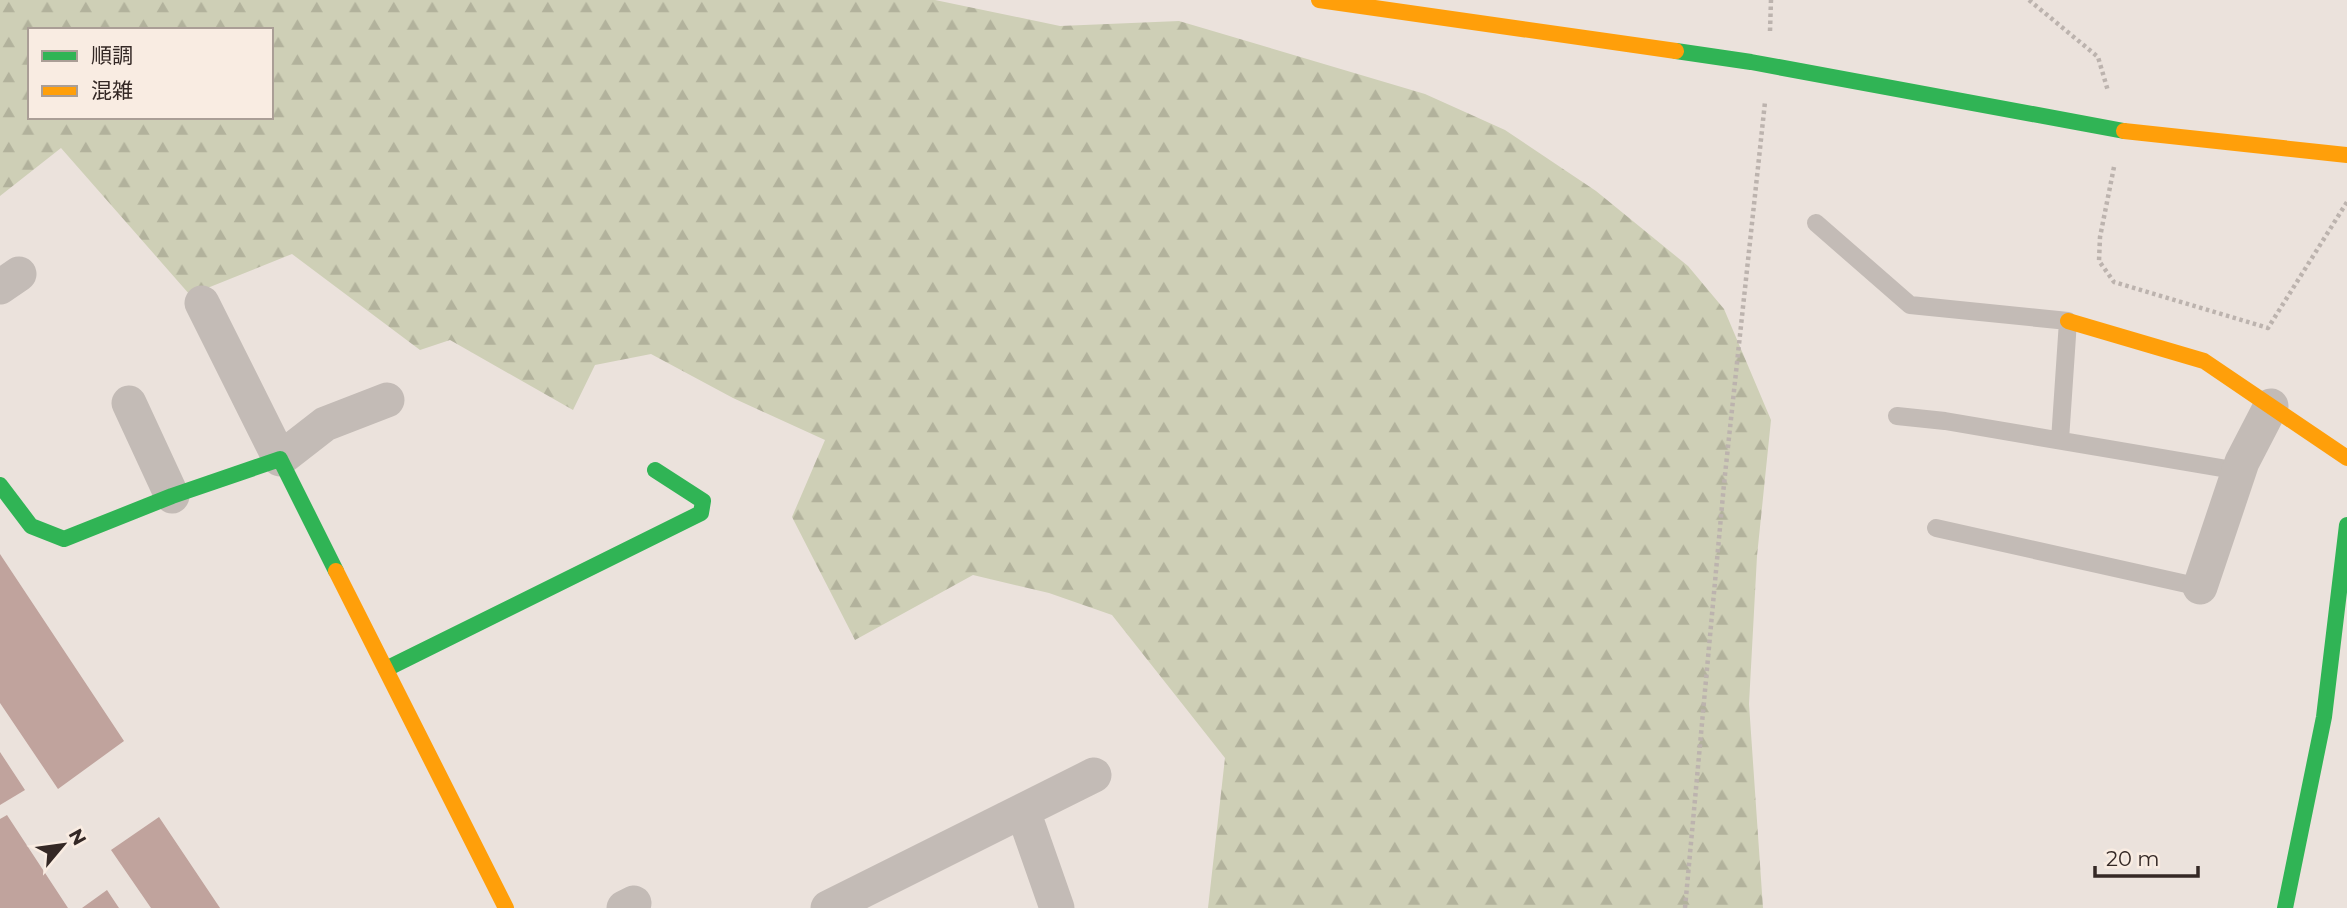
<svg xmlns="http://www.w3.org/2000/svg" width="2347" height="908" viewBox="0 0 2347 908" font-family="Montserrat,'Noto Sans JP',sans-serif">
	<style>
		.forest { fill: url(#forest-firs); fill-rule: evenodd }
		.building { fill: #c0a39d }
		.lines { fill: none; stroke-linecap: round; stroke-linejoin: round }
		.path { stroke: #bcb3ae; stroke-width: 4.5; stroke-dasharray: 3.5 3.5; stroke-linecap: butt }
		.lane { stroke: #c3bbb6; stroke-width: 18 }
		.street { stroke: #c3bbb6; stroke-width: 35 }
		.fast { stroke: #30b455; stroke-width: 16 }
		.slow { stroke: #ff9f0a; stroke-width: 16 }
	</style>
	<defs>
		<pattern id="forest-firs" width="22" height="20" patternUnits="userSpaceOnUse" patternTransform="scale(1.75)"><rect width="22" height="20" fill="#cecfb6"/><path d="M5 1l3.5 6h-7zM16 11l3.5 6h-7z" fill="#b2b29c"/></pattern>
	</defs>
	<rect width="100%" height="100%" fill="#ebe2dc"/>
	<path class="forest" d="M 0,0 L 935,0 L 1060,26 L 1179,21 L 1425,94 L 1505,130 L 1596,191 L 1688,266 L 1724,309 L 1771,420 L 1757,556 L 1749,704 L 1763,908 L 1208,908 L 1225,758 L 1112,615 L 1049,593 L 973,575 L 855,640 L 792,517 L 825,440 L 733,398 L 651,354 L 595,365 L 573,410 L 450,340 L 420,350 L 292,254 L 190,295 L 61,148 L 0,196 ZM 30,30 L 271,30 L 271,117 L 30,117 Z"/>
	<path class="building" d="M 0,554 L 124,741 L 58,789 L 0,703 Z
		M 0,752 L 25,790 L 0,805 Z
		M 7,815 L 68,908 L 0,908 L 0,819 Z
		M 159,817 L 220,908 L 151,908 L 111,850 Z
		M 107,890 L 119,908 L 82,908 Z"/>
	<g class="lines">
		<path class="path" d="M 2029,0 L 2098,57 L 2108,91
			M 1770,31 L 1771,0
			M 2114,167 L 2100,237 L 2099,261 L 2114,282 L 2268,328 L 2347,202
			M 1685,908 L 1724,484 L 1765,102"/>
		<path class="lane" d="M 1816,223 L 1910,305 L 2068,321 L 2060,440
			M 1897,416 L 1945,421 L 2239,471
			M 1936,528 L 2200,587"/>
		<path class="street" d="M 0,287 L 19,274
			M 202,303 L 280,459 L 325,424 L 387,400
			M 129,403 L 172,496
			M 2200,587 L 2242,462 L 2271,406
			M 1023,811 L 1057,908
			M 624,908 L 634,903
			M 828,908 L 1094,775"/>
		<path class="fast" d="M 1676,51 L 1751,62 L 2124,131
			M 0,485 L 31,526 L 64,539 L 172,496 L 280,459 L 336,571
			M 386,669 L 701,513 L 703,501 L 655,470
			M 2285,908 L 2324,717 L 2347,525"/>
		<path class="slow" d="M 1319,0 L 1676,51
			M 2124,131 L 2347,155
			M 2068,321 L 2204,361 L 2347,458
			M 336,571 L 506,908"/>
	</g>
	<rect x="28" y="28" width="245" height="91" fill="#f9ece2" stroke="#aa9e96" stroke-width="2"/>
	<rect x="42" y="51" width="35" height="10" fill="#30b455" stroke="#aa9e96" stroke-width="2"/>
	<text x="91" y="63" font-size="21" fill="#342825">順調</text>
	<rect x="42" y="86" width="35" height="10" fill="#ff9f0a" stroke="#aa9e96" stroke-width="2"/>
	<text x="91" y="98" font-size="21" fill="#342825">混雑</text>
	<g transform="translate(63 845) rotate(61)" stroke="#f9ece2" stroke-width="5" paint-order="stroke">
	<path d="M0-5L12 26L0 18L-12 26Z" fill="#342825"/>
	<text y="-10" font-size="19" font-weight="bold" text-anchor="middle" fill="#342825">N</text>
	</g>
	<path d="M2095 866v10h103v-10" fill="none" stroke="#342825" stroke-width="3.5"/>
	<text x="2106" y="866" font-size="21" fill="#342825" stroke="#f9ece2" stroke-width="5" paint-order="stroke">20 m</text>
</svg>
